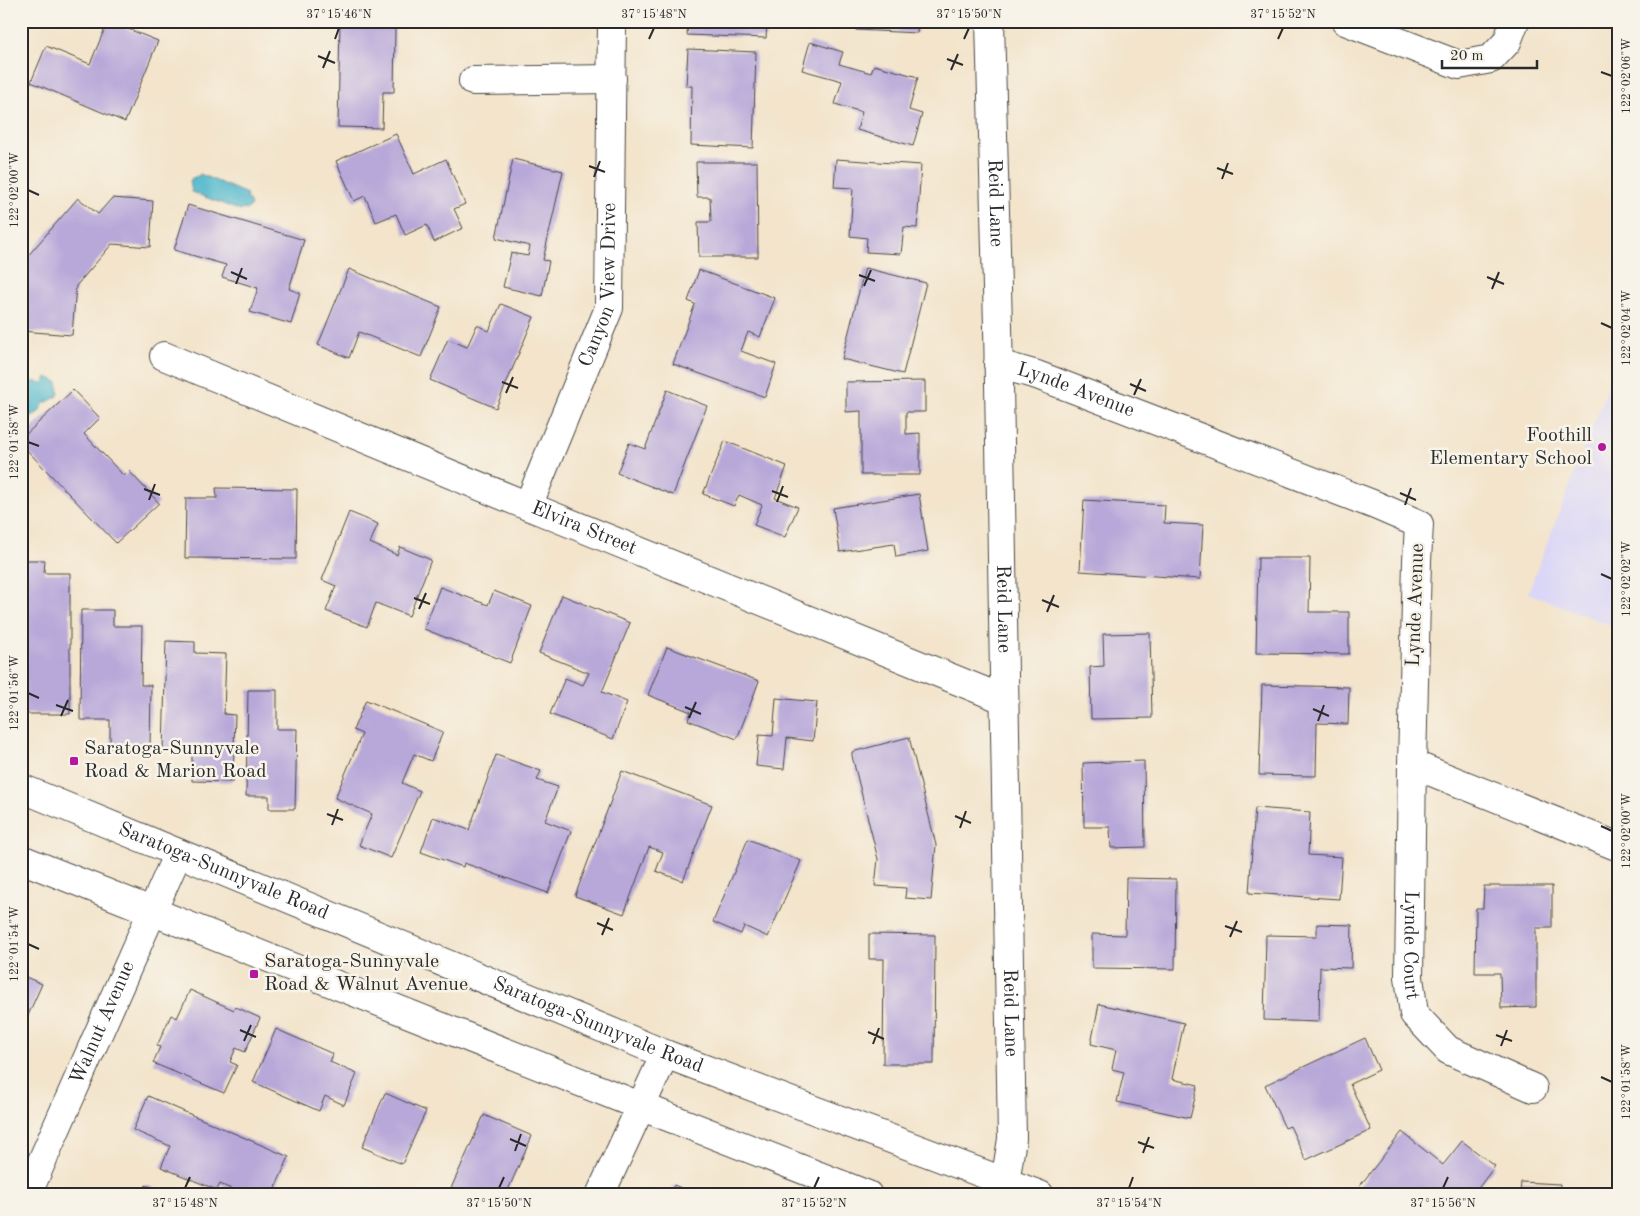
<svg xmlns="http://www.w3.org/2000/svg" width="1640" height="1216" viewBox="0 0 1640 1216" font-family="'Old Standard TT',serif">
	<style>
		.built { fill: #dad6f7 }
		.water { fill: #4fb8cd; stroke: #3d727c }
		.building { fill: #b8a8d9 }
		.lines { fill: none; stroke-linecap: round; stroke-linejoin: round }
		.minor-casing { stroke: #494743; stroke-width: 30 }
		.major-casing { stroke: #494743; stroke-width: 30 }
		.minor { stroke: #fff; stroke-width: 28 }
		.major { stroke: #fff; stroke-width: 28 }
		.ticks { fill: none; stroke: #2b2b2b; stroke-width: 2 }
		.poi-dot { fill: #b5179e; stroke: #f7f3e8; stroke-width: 2 }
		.labels { text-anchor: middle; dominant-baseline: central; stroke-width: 5; stroke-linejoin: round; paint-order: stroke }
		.street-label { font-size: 20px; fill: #2b2b2b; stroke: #f7f3e8 }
		.poi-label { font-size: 20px; fill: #2b2b2b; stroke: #f7f3e8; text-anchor: start }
		.neatline { fill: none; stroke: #2b2b2b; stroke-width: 2 }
		.ticks-label { font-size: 12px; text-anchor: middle; fill: #2b2b2b }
	</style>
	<rect width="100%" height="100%" fill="#f7f3e8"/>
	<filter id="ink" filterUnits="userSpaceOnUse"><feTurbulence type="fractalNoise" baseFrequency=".02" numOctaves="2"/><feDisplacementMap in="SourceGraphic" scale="10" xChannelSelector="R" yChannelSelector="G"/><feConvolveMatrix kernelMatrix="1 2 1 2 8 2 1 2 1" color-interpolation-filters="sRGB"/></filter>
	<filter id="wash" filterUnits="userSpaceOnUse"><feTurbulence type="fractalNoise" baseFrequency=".0096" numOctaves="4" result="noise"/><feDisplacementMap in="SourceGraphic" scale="20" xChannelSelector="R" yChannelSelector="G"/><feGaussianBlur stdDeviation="1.12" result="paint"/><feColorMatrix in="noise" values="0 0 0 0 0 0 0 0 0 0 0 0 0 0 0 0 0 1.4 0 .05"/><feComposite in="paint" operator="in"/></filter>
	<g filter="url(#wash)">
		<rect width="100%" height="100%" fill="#f3e4cb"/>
		<path class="built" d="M 1619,359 L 1619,629 L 1528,593 Z"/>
		<path class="water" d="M 200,174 L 247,194 L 246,198 L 249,200 L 251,206 L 246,210 L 242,209 L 241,211 L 192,192 L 190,181 L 192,178 L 198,176 Z
			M 47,377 L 57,382 L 59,391 L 58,396 L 43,404 L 39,412 L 30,417 L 29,422 L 21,420 L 21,399 L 26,395 L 27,392 L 23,386 L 28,381 L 44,383 Z"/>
		<g id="blocks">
			<path class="building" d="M 108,21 L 158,41 L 125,122 L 31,82 L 46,46 L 90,64 Z
				M 340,21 L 379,21 L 379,27 L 395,28 L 394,92 L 383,92 L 382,128 L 338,127 Z
				M 688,21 L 767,21 L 766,38 L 687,35 Z
				M 856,21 L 918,21 L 917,33 L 856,30 Z
				M 810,42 L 843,52 L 839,64 L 871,73 L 874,65 L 918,77 L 909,110 L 922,114 L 913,146 L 857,130 L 862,112 L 835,104 L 842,81 L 802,70 Z
				M 688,49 L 756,52 L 753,148 L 691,145 L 692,86 L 686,86 Z
				M 396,134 L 414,174 L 446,159 L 465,204 L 454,209 L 463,228 L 434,242 L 427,225 L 405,235 L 396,214 L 376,222 L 365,196 L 354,201 L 336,161 Z
				M 513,159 L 563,171 L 543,260 L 549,261 L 542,296 L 503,287 L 511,253 L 528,256 L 530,246 L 496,238 Z
				M 836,159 L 921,165 L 917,228 L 904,227 L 901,254 L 866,252 L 867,238 L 850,236 L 853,188 L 834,187 Z
				M 696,162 L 757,162 L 758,257 L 699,257 L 698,222 L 711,222 L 710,197 L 697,197 Z
				M 78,198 L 98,214 L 112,198 L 153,201 L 150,247 L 112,244 L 76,286 L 72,335 L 21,331 L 26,258 Z
				M 188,205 L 304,240 L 289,289 L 300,293 L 291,324 L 250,312 L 258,288 L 222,277 L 226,265 L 174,250 Z
				M 865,268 L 926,283 L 903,374 L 842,359 Z
				M 349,269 L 441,307 L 421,357 L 359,332 L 349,358 L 318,345 Z
				M 699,270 L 775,298 L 760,337 L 748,332 L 741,351 L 776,364 L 765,397 L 673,364 L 695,304 L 688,301 Z
				M 501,304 L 534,317 L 496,408 L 430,380 L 448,339 L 467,347 L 477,325 L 489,331 Z
				M 925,381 L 925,412 L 906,412 L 906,434 L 920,433 L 920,475 L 861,475 L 861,411 L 846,412 L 846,382 Z
				M 73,390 L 100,418 L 84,434 L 124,476 L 129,471 L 159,503 L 116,543 L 21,444 L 21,439 Z
				M 667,390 L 707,406 L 673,495 L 617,473 L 629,443 L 645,449 Z
				M 725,441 L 787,466 L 775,498 L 798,507 L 785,537 L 754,525 L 762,505 L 739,495 L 734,506 L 703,494 Z
				M 216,488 L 297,489 L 296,559 L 185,558 L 186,498 L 217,498 Z
				M 919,494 L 928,551 L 896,557 L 894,544 L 840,552 L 833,508 Z
				M 1084,500 L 1165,505 L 1164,523 L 1203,525 L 1200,579 L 1080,571 Z
				M 349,512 L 378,524 L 370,543 L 397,555 L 400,547 L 431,560 L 409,616 L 376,603 L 367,627 L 326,611 L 336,586 L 322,580 Z
				M 1258,558 L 1310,558 L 1309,612 L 1349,612 L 1349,654 L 1256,653 Z
				M 21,560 L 45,560 L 44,573 L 70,573 L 70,714 L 21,714 Z
				M 440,587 L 488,605 L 494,591 L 532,606 L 510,663 L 424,629 Z
				M 562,595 L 630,623 L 602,692 L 627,702 L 613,739 L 550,714 L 565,678 L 583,685 L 589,673 L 539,653 Z
				M 81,610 L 113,610 L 113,626 L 142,626 L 141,685 L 151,685 L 150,748 L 110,748 L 110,720 L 80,720 Z
				M 1150,633 L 1152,718 L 1091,719 L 1090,667 L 1104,666 L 1103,634 Z
				M 166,641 L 195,642 L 195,653 L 226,654 L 224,714 L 235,715 L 233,782 L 192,781 L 192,751 L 163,751 Z
				M 667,647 L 759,681 L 737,739 L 688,720 L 691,712 L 648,695 Z
				M 1262,685 L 1349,687 L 1348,724 L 1317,723 L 1316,776 L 1259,775 Z
				M 248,690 L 277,690 L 277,729 L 297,729 L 295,809 L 269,809 L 269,796 L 246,796 Z
				M 776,698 L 817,702 L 813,741 L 787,738 L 784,769 L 756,766 L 759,735 L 773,736 Z
				M 366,700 L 443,732 L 431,761 L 414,754 L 402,783 L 420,791 L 391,858 L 359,845 L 372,814 L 335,798 L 362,734 L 353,730 Z
				M 909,737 L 936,845 L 931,900 L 905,898 L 906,888 L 875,886 L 878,859 L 852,756 L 852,752 Z
				M 496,755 L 541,771 L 537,780 L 558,787 L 545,821 L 571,831 L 548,893 L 464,863 L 463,867 L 421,852 L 433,817 L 469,830 Z
				M 1144,761 L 1145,847 L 1111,848 L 1110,827 L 1084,827 L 1083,763 Z
				M 622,771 L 712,805 L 683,881 L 656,871 L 663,852 L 649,847 L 624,914 L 575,896 Z
				M 1255,808 L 1310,812 L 1308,855 L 1342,857 L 1339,899 L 1249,893 Z
				M 748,839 L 801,861 L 768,937 L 744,926 L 741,934 L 713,922 Z
				M 1126,878 L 1176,879 L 1175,969 L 1092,968 L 1092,934 L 1125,935 Z
				M 1484,886 L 1552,886 L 1552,928 L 1536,928 L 1536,1007 L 1501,1008 L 1500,973 L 1475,973 L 1476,908 L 1483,908 Z
				M 1317,924 L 1352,925 L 1351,968 L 1320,967 L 1319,1022 L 1264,1020 L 1266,935 L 1317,936 Z
				M 869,934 L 935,935 L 934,1064 L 883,1064 L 884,959 L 869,959 Z
				M 21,975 L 42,984 L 21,1031 Z
				M 190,990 L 234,1010 L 236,1007 L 260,1018 L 245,1052 L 236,1048 L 230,1062 L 237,1065 L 224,1093 L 153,1063 L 160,1047 L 157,1046 L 171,1015 L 177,1018 Z
				M 1099,1004 L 1184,1023 L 1172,1079 L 1198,1085 L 1190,1118 L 1117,1102 L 1124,1072 L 1112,1069 L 1116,1050 L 1091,1044 Z
				M 276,1029 L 333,1054 L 330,1062 L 357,1074 L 344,1105 L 325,1096 L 319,1111 L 253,1082 Z
				M 1365,1038 L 1379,1070 L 1350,1084 L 1371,1130 L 1306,1160 L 1290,1126 L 1285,1128 L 1265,1085 Z
				M 385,1093 L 426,1111 L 402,1164 L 362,1147 Z
				M 148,1096 L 289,1157 L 272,1195 L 245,1195 L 220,1184 L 217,1190 L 161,1167 L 170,1146 L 133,1130 Z
				M 484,1115 L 532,1136 L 508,1190 L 516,1193 L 515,1195 L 448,1195 Z
				M 1402,1132 L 1443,1165 L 1462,1141 L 1495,1166 L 1473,1195 L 1358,1195 L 1355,1192 Z
				M 1521,1182 L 1560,1184 L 1559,1195 L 1520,1195 Z
				M 146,1185 L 171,1195 L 142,1195 Z
				M 674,1185 L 697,1195 L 670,1195 Z"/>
		</g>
	</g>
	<g filter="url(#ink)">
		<use href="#blocks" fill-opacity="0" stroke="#494743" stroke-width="1"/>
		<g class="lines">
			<g class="minor-casing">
				<g id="minor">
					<path id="s1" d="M 990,21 L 998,326 L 1012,1139 L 1003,1195"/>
					<path d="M 1345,21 L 1459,65 L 1491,59 L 1507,42 L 1515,21"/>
					<path d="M 473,81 L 612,79"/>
					<path id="s2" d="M 164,356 L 528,506 L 1003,699"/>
					<path id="s3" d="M 998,364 L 1037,375 L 1375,505 L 1419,524 L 1417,561 L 1412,764 L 1409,977 L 1414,1014 L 1448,1050 L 1533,1088"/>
					<path id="s4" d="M 528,506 L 609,308 L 612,21"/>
					<path d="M 1412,764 L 1619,847"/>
					<path id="s5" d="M 27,1195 L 178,853"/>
					<path d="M 600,1195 L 665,1054"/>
				</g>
			</g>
			<g class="major-casing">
				<g id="major">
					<path id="s6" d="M 21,788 L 665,1054 L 1040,1195"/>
					<path d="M 21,859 L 640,1106 L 868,1195"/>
				</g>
			</g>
			<use href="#minor" class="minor"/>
			<use href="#major" class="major"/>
		</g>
	</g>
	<path class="ticks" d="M 335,39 L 339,28M 649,39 L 654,28M 964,39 L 969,28M 1278,39 L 1283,28M 318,56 L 335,63M 947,59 L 963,65M 323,68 L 330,51M 951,70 L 958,54M 1601,72 L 1612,76M 589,166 L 605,172M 1217,168 L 1233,174M 594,177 L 600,161M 1222,179 L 1228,163M 28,190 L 39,195M 231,272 L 247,279M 859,275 L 875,281M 1487,277 L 1504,284M 236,284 L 242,268M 864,286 L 871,270M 1492,289 L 1499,272M 1601,323 L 1612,328M 502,382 L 518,388M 1130,384 L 1146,391M 506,393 L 513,377M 1134,395 L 1141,379M 28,442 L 39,446M 144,489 L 160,495M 772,491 L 788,497M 1400,493 L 1416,500M 149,500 L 155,484M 777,502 L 783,486M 1405,505 L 1411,488M 1601,574 L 1612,579M 414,598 L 430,604M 1042,600 L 1059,607M 419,609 L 426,593M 1047,612 L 1054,595M 28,693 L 39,698M 56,705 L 73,711M 685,707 L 701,714M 1313,709 L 1329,716M 61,716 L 68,700M 689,718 L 696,702M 1318,721 L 1324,705M 327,814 L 343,820M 955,816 L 971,823M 332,825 L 338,809M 1601,826 L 1612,831M 960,828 L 966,811M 597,923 L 613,930M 1225,926 L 1242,932M 602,935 L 609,918M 1230,937 L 1237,921M 28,944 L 39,949M 240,1030 L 256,1037M 868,1032 L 884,1039M 1496,1035 L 1512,1041M 244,1041 L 251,1025M 873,1044 L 879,1028M 1501,1046 L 1507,1030M 1601,1077 L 1612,1082M 510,1139 L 526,1146M 1138,1142 L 1154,1148M 515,1151 L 521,1134M 1143,1153 L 1149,1137M 185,1188 L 190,1177M 499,1188 L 504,1177M 814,1188 L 819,1177M 1129,1188 L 1133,1177M 1443,1188 L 1448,1177"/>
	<g class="poi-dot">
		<circle cx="1602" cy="447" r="5"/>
		<rect x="69" y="756" width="10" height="10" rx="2.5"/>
		<rect x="249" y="969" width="10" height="10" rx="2.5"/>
	</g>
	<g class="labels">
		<g class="street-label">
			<text stroke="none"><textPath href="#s1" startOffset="182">Reid Lane</textPath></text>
			<text stroke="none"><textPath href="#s4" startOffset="235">Canyon View Drive</textPath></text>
			<text stroke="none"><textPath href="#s3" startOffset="82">Lynde Avenue</textPath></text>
			<text stroke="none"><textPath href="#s2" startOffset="454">Elvira Street</textPath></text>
			<text transform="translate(1416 605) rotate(-88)">Lynde Avenue</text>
			<text stroke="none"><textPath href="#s1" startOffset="588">Reid Lane</textPath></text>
			<text stroke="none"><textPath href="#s6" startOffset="219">Saratoga-Sunnyvale Road</textPath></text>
			<text stroke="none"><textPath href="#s3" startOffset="872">Lynde Court</textPath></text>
			<text stroke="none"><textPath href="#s1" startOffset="992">Reid Lane</textPath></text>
			<text stroke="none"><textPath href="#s5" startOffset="188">Walnut Avenue</textPath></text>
			<text stroke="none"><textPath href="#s6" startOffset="624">Saratoga-Sunnyvale Road</textPath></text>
		</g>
		<g class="poi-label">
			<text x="1592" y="436" text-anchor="end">Foothill<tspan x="1592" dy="23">Elementary School</tspan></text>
			<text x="84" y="749">Saratoga-Sunnyvale<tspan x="84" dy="23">Road &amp; Marion Road</tspan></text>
			<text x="264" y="962">Saratoga-Sunnyvale<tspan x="264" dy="23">Road &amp; Walnut Avenue</tspan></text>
		</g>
	</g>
	<rect width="1640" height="1216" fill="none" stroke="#f7f3e8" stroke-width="55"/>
	<path d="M1442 60v8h95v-8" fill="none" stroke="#2b2b2b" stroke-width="2.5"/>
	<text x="1450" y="60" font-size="15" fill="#2b2b2b" stroke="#f7f3e8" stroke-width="4" paint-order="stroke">20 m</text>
	<rect x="28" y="28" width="1584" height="1160" class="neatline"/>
	<g class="ticks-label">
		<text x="339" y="18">37°15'46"N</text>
		<text x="654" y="18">37°15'48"N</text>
		<text x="969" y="18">37°15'50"N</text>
		<text x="1283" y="18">37°15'52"N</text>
		<text transform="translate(1626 76) rotate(-90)" y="4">122°02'06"W</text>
		<text transform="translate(14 190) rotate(-90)" y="4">122°02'00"W</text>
		<text transform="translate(1626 328) rotate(-90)" y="4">122°02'04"W</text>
		<text transform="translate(14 442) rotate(-90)" y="4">122°01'58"W</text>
		<text transform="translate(1626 579) rotate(-90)" y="4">122°02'02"W</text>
		<text transform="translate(14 693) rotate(-90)" y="4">122°01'56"W</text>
		<text transform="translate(1626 831) rotate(-90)" y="4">122°02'00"W</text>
		<text transform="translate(14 944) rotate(-90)" y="4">122°01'54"W</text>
		<text transform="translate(1626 1082) rotate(-90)" y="4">122°01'58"W</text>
		<text x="185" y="1207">37°15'48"N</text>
		<text x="499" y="1207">37°15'50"N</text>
		<text x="814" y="1207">37°15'52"N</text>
		<text x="1129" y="1207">37°15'54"N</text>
		<text x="1443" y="1207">37°15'56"N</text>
	</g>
</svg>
